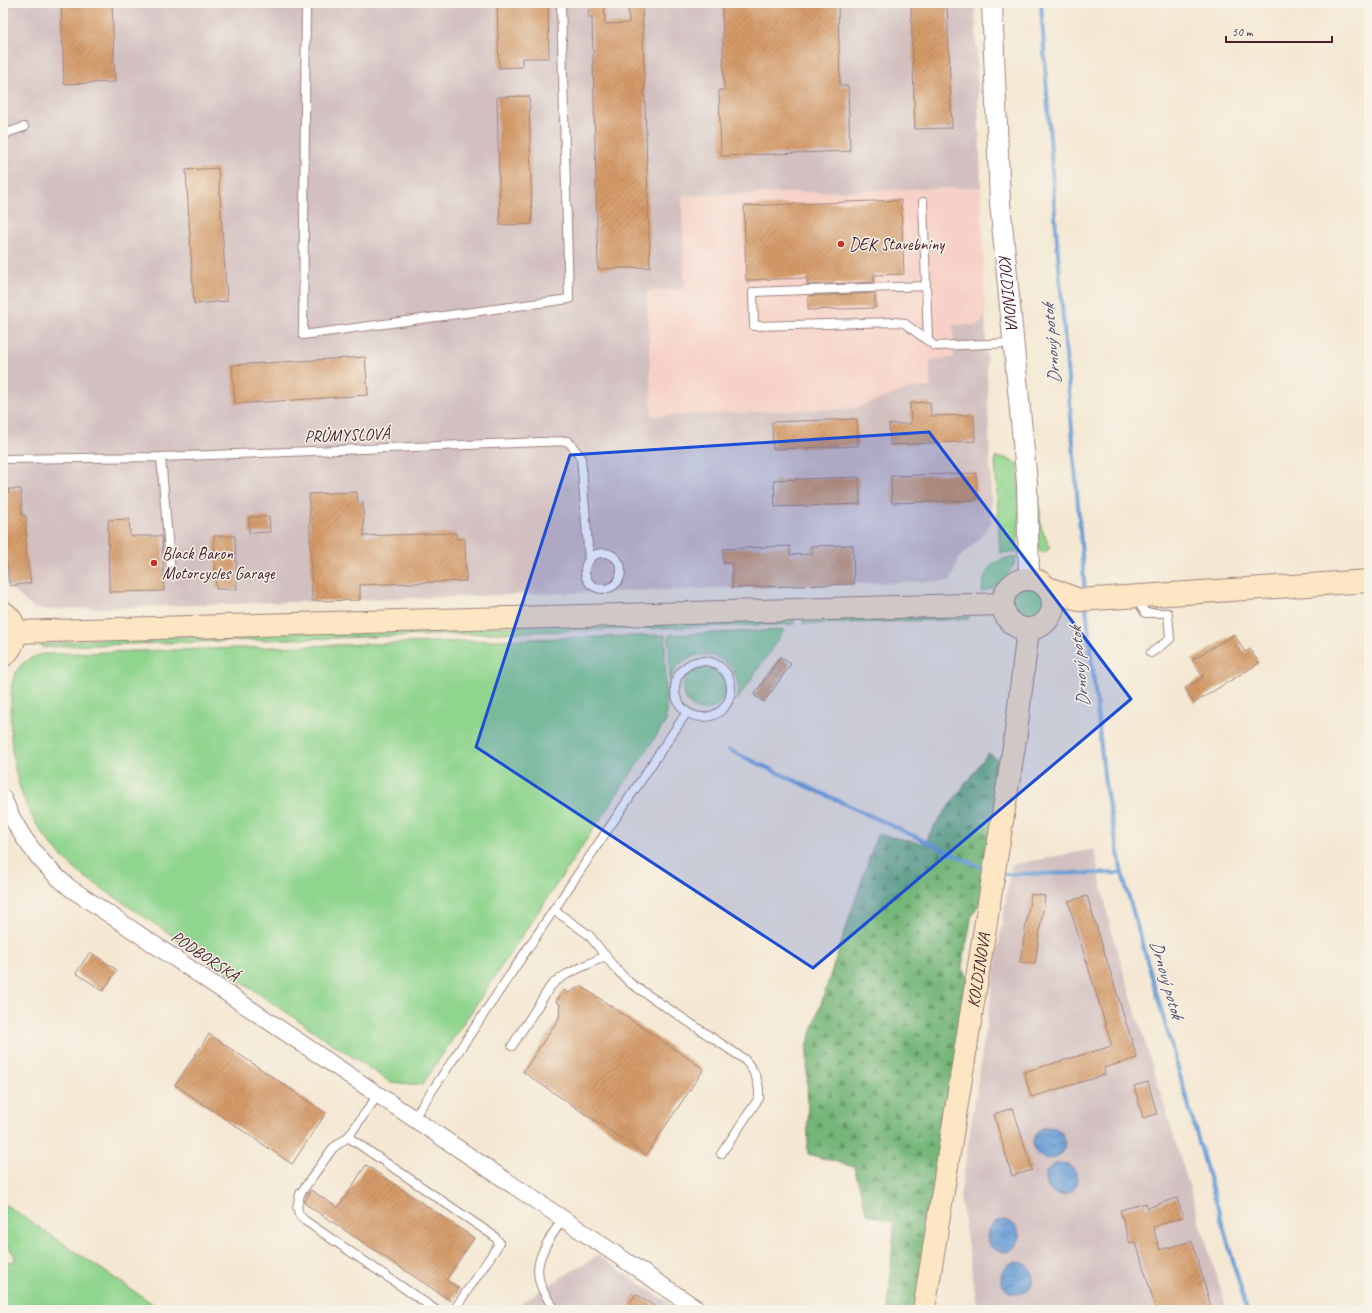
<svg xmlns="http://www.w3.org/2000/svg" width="1372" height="1313" viewBox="0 0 1372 1313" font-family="Caveat,sans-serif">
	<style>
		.built { fill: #f7d1c7 }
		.industrial { fill: #d2bfc0 }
		.green { fill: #90d58e; stroke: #6d7a5c }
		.forest { fill: url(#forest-firs); stroke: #5f6a52 }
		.water { fill: url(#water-waves); stroke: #5a5e80 }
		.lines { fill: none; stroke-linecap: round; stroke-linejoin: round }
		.stream { stroke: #699dd5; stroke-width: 4 }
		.building { fill: url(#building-hatch) }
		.service-casing { stroke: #9f847f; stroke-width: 10 }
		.minor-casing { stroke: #9f847f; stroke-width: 18 }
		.tertiary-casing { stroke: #9f847f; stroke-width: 22 }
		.secondary-casing { stroke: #9f847f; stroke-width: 24 }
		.service { stroke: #fff; stroke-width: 8 }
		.minor { stroke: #fff; stroke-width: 16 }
		.tertiary { stroke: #fff; stroke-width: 20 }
		.secondary { stroke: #fce6c4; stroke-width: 22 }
		.marked { fill: #1d4ed8; fill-opacity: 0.2; stroke: #1d4ed8; stroke-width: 3; stroke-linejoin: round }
		.poi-dot { fill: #c8321e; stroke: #f7f3e8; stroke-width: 1.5 }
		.labels { text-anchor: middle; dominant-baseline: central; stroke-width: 3; stroke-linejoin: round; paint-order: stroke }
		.poi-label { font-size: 17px; fill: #4a1f2b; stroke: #f7f3e8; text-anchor: start }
		.street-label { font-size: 17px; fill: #4a1f2b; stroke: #f7f3e8 }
		.water-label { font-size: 18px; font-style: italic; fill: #56516f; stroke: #f7f3e8 }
	</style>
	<defs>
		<pattern id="forest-firs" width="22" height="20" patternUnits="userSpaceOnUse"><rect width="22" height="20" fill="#74b679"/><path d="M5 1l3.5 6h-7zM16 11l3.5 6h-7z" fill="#619363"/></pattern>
		<pattern id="water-waves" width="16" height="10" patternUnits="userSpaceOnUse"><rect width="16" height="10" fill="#699dd5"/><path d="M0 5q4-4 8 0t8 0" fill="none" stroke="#587fad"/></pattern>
		<pattern id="building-hatch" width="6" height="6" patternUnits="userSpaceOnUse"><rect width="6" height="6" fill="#d59b69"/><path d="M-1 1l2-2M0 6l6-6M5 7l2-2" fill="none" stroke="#af7e57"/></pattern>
	</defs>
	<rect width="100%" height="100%" fill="#f7f3e8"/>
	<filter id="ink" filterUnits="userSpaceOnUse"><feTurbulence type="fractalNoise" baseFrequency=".025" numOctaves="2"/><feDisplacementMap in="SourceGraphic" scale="8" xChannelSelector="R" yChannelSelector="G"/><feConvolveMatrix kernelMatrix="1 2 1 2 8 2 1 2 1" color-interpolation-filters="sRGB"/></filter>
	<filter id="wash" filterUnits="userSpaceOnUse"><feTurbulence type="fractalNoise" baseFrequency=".012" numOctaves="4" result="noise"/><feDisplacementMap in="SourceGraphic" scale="16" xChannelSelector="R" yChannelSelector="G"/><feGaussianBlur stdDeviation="0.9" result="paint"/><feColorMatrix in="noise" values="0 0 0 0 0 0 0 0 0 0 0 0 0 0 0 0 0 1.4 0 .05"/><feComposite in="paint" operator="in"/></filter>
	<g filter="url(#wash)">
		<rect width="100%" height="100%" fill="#f4e8d3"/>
		<path class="built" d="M 981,187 L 985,313 L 982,322 L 975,325 L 953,325 L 954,357 L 930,361 L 930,387 L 911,388 L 855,408 L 652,416 L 647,291 L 685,289 L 685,280 L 684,280 L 682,196 Z"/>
		<path class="industrial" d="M 3,3 L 975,3 L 981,187 L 682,196 L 684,280 L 685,280 L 685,289 L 647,291 L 652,416 L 855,408 L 911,388 L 930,387 L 930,361 L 954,357 L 953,325 L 975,325 L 982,322 L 985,313 L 992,521 L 979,539 L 958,559 L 950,581 L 36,610 L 3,582 Z
			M 1094,849 L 1111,931 L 1227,1310 L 978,1310 L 960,1197 L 1011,865 Z
			M 598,1255 L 678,1310 L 517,1310 L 522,1302 Z"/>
		<path class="green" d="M 995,458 L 1006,458 L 1018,464 L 1020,509 L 1017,552 L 1000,553 Z
			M 1037,473 L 1041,527 L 1050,548 L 1045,552 L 1040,552 L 1038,543 L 1035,474 Z
			M 1017,557 C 1010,575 1000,586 982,592 C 985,567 992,559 1017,557 Z
			M1010 604a17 17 0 1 1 34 0a17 17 0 1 1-34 0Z
			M 956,616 L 970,617 L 968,619 L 803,624 L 803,618 Z
			M 794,618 L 794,624 L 61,646 L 43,648 L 40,645 L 96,639 Z
			M 784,630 L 737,700 C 748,652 682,636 670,682 L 669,635 Z
			M 665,635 L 666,721 L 422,1085 L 390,1082 L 82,875 C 64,860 49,844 37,825 C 14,788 9,747 11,705 C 11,695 11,681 16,672 C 22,661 32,657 43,654 Z
			M683 689a21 21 0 1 1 42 0a21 21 0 1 1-42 0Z
			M 3,1203 L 162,1310 L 3,1310 L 3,1261 L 14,1262 L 15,1256 L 3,1239 Z"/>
		<path class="forest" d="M 988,753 L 1006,764 L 984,897 L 972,915 L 962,966 L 970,982 L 917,1310 L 888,1310 L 894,1223 L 867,1214 L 854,1167 L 808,1154 L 807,1046 L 877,834 L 925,844 L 932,829 Z"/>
		<path class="water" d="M1033 1143a16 16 0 1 1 32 0a16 16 0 1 1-32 0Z
			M1045 1179a16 16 0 1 1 32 0a16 16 0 1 1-32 0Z
			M987 1236a16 16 0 1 1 32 0a16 16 0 1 1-32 0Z
			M1001 1278a16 16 0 1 1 32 0a16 16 0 1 1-32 0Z"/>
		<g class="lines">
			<path class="stream" d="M 1041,3 L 1056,229 L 1085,593
				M 1086,606 L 1105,784 L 1122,873 L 1247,1310
				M 729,750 L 985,869
				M 1005,874 L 1122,873"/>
		</g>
		<g id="blocks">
			<path class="building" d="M 61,3 L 112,3 L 115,82 L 64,84 Z
				M 497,3 L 548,3 L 549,58 L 522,58 L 522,67 L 499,68 Z
				M 588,3 L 604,3 L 605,24 L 629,23 L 628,3 L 642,3 L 650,267 L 598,269 L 592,17 L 589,17 Z
				M 722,3 L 838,3 L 840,86 L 848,86 L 850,151 L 721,156 L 719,90 L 724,90 Z
				M 911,3 L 947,3 L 952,128 L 915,129 Z
				M 529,96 L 532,224 L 500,225 L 497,97 Z
				M 218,168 L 227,301 L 194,304 L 186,170 Z
				M 901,200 L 904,274 L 874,275 L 874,282 L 807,285 L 807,278 L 746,280 L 744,206 Z
				M 875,293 L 875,308 L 808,310 L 808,296 Z
				M 365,357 L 368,395 L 235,404 L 232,365 Z
				M 930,402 L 931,416 L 974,415 L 975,441 L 890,445 L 889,424 L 911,424 L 910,403 Z
				M 857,419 L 858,446 L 773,449 L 772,422 Z
				M 976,473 L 977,500 L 892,503 L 891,476 Z
				M 859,477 L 860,504 L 775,507 L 774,480 Z
				M 8,489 L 21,489 L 22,515 L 26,516 L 26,552 L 31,583 L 10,586 L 5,552 L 4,494 L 9,493 Z
				M 357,492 L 358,502 L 363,502 L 364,536 L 456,533 L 457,539 L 465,539 L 466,581 L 360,585 L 360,600 L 312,601 L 309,494 Z
				M 249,517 L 269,517 L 270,532 L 249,533 Z
				M 129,519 L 130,536 L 162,536 L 164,591 L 109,592 L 108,520 Z
				M 214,536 L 235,536 L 237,589 L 216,589 Z
				M 853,545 L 854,584 L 732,588 L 732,563 L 723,563 L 723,549 L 790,546 L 790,555 L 812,554 L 811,546 Z
				M 1234,634 L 1245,652 L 1250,649 L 1259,663 L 1194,703 L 1185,688 L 1203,677 L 1192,660 Z
				M 780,657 L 791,664 L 764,702 L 754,695 Z
				M 1031,894 L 1045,896 L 1035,964 L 1020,962 Z
				M 1087,896 L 1137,1058 L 1104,1068 L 1105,1075 L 1031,1097 L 1024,1072 L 1112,1046 L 1068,901 Z
				M 90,952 L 117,970 L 103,991 L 76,973 Z
				M 581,986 L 704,1069 L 646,1155 L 523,1072 L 559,1018 L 560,1004 L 556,1002 L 564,990 L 568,993 Z
				M 209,1034 L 326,1113 L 292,1164 L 175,1085 Z
				M 1148,1082 L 1157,1114 L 1143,1118 L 1134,1086 Z
				M 1013,1108 L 1032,1170 L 1012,1176 L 994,1114 Z
				M 366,1165 L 474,1238 L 446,1280 L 459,1289 L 451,1301 L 304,1203 L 311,1190 L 338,1208 Z
				M 1177,1198 L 1183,1217 L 1153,1227 L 1160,1250 L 1192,1241 L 1212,1310 L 1156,1310 L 1136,1242 L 1130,1244 L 1120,1210 L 1146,1203 L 1147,1208 Z
				M 636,1294 L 660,1310 L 637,1310 L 629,1304 Z"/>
		</g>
	</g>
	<g filter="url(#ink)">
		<use href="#blocks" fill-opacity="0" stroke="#9f847f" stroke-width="1"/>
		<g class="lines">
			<g class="service-casing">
				<path id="service" d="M 306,3 L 303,335 L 569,299 L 561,3
					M 3,137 L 9,132 L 24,127
					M 923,202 L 928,339
					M 926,286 L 753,292 L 754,326 L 895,322 L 904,323 L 935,346 L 1014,343
					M 161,457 L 170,563
					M 3,459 L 161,457 L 568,441 L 581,457 L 589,561
					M585 571a18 18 0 1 1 36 0a18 18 0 1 1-36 0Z
					M 1137,599 L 1145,613 L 1168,613 L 1170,639 L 1151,653
					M675 689a28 28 0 1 1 56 0a28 28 0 1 1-56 0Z
					M 554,910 L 589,935 L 614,967 L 630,983 L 744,1059 C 755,1071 760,1082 759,1098 L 721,1154
					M 512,1046 L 550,987 C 565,971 587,967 606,955
					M 378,1095 L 348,1137 L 333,1148 L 300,1194 L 297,1207 L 299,1214 L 304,1220 L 436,1310
					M 413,1119 L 687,712
					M 348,1137 L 494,1236 L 499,1242 L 497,1247 L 454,1310
					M 556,1310 C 525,1274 539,1253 563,1219"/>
			</g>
			<g class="minor-casing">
				<path id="minor" d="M 3,798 C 18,835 39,863 70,888 L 699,1310"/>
			</g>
			<g class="tertiary-casing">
				<g id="tertiary">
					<path id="s1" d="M 992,3 L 1000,203 L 1027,483 L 1029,579"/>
				</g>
			</g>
			<g class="secondary-casing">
				<g id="secondary">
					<circle cx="1028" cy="604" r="25"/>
					<path d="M 1048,588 L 1079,600 L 1369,581"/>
					<path d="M 3,612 C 19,623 18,644 3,656"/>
					<path d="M 15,632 L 1003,604"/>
					<path id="s2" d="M 924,1310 L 1015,740 L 1028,629"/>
				</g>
			</g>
			<use href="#service" class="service"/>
			<use href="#minor" class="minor"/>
			<use href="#tertiary" class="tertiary"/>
			<use href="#secondary" class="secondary"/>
		</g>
	</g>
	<path class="marked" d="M 929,432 L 1131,699 L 813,968 L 476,747 L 570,455 Z"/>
	<g class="poi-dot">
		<circle cx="841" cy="244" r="4"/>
		<circle cx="154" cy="563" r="4"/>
	</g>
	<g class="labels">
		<g class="poi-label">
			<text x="849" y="244">DEK Stavebniny</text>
			<text x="162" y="553">Black Baron<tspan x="162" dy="20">Motorcycles Garage</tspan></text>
		</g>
		<g class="street-label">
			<text stroke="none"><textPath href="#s1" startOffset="289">KOLDINOVA</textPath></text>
			<text transform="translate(347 435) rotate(-2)">PRŮMYSLOVÁ</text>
			<text transform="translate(205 956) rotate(34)">PODBORSKÁ</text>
			<text stroke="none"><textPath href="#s2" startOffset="344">KOLDINOVA</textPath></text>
		</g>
		<g class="water-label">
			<text transform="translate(1051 344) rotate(-95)">Drnový potok</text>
			<text transform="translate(1079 667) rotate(-96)">Drnový potok</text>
			<text transform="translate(1167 979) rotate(74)">Drnový potok</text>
		</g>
	</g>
	<rect width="1372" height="1313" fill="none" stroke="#f7f3e8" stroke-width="16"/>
	<path d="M1226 36v6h106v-6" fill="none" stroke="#4a1f2b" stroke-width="2"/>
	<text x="1232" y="36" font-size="12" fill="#4a1f2b" stroke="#f7f3e8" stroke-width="3" paint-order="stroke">50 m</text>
</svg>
